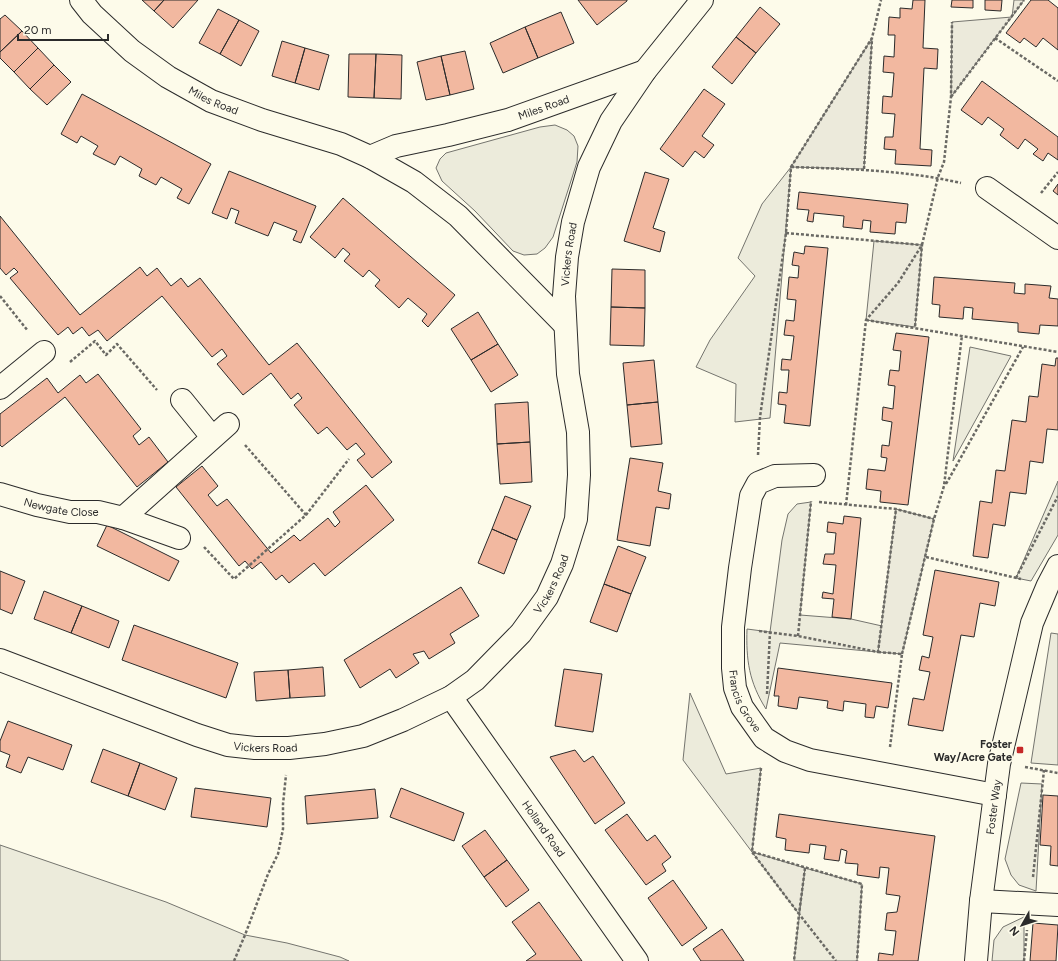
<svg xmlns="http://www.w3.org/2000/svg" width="1058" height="961" viewBox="0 0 1058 961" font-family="Figtree,sans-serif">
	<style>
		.green { fill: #ecebdb; stroke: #74746e }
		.parking { fill: #eceadb; stroke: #74746e }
		.building { fill: #f2b8a0; stroke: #2b2b2b }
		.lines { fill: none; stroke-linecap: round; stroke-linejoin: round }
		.minor-casing { stroke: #2b2b2b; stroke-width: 24 }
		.path { stroke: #6a6964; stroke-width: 2.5; stroke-dasharray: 3 2; stroke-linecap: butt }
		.minor { stroke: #fdfbea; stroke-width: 22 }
		.poi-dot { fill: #c62828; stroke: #fdfbea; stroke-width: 1.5 }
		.labels { text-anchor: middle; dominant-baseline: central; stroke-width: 3; stroke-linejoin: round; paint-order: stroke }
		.street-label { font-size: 11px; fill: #2b2b2b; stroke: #fdfbea }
		.poi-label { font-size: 11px; font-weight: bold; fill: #2b2b2b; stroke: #fdfbea; text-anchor: end }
	</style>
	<rect width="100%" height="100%" fill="#fdfbea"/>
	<path class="green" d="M 555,125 L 567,130 L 574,136 L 578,146 L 577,162 L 553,237 L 545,248 L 537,254 L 524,255 L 513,251 L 475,211 L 442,181 L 436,168 L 440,159 L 446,153 L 540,127 Z
		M 791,167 L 770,418 L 735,422 L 736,384 L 696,367 L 710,340 L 755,276 L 738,258 L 762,204 Z
		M 970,347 L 1011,356 L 953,461 Z
		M 1058,481 L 1058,535 L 1031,581 L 1016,578 Z
		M 811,502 L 800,615 L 851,619 L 882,626 L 878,652 L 780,643 L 766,709 C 749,682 746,660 747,629 L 770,632 L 782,540 L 788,514 L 797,504 Z
		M 1051,633 L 1058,634 L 1058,765 L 1031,763 Z
		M 690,693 L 726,774 L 761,768 L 752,852 L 683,760 Z
		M 1021,783 L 1042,784 L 1036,891 L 1019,885 L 1011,875 L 1005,859 Z
		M 0,845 L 166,902 L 245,935 L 287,943 L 340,957 L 349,961 L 0,961 Z
		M 805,868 L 862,884 L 857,961 L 794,961 Z
		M 1024,917 L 1024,961 L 992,961 L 994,940 L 1003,927 Z"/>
	<path class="parking" d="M 1014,0 L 1024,0 L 1012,17 L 995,38 L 951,97 L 952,22 L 1012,17 Z
		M 872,38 L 864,169 L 791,167 Z
		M 874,241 L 922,245 L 915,327 L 866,320 Z
		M 896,509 L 934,519 L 902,654 L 878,652 Z
		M 752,852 L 805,868 L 799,914 Z"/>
	<path class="building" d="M 142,0 L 164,0 L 154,11 Z
		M 164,0 L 198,0 L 173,28 L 154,11 Z
		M 578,0 L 627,0 L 627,1 L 597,25 Z
		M 913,0 L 925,0 L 923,48 L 938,49 L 937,69 L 924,68 L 920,149 L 932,150 L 931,166 L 895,164 L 896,150 L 884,149 L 885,137 L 893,137 L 895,114 L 882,113 L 883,96 L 892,97 L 894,73 L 883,72 L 884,56 L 894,57 L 895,35 L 888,35 L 889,17 L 900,18 L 900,8 L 912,9 Z
		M 952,0 L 973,0 L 973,8 L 951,7 Z
		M 985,0 L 1002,0 L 1001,11 L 985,10 Z
		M 1031,0 L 1048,0 L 1058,8 L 1058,50 L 1043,38 L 1036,47 L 1024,38 L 1020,43 L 1006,33 Z
		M 760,7 L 780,24 L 756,53 L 736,37 Z
		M 218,9 L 239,20 L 220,54 L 199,43 Z
		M 561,12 L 574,43 L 538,58 L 525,27 Z
		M 5,15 L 22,31 L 0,52 L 0,19 Z
		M 239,20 L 259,31 L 241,66 L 220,54 Z
		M 525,27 L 538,58 L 503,73 L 490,43 Z
		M 22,31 L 38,48 L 14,72 L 0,58 L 0,52 Z
		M 736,37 L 756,53 L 732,84 L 712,67 Z
		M 282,41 L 305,48 L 295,83 L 272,76 Z
		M 38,48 L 54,65 L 30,89 L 14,72 Z
		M 305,48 L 329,55 L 319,90 L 295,83 Z
		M 465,51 L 474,89 L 450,95 L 441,56 Z
		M 349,54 L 376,54 L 374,98 L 348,97 Z
		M 376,54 L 402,55 L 401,99 L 374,98 Z
		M 441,56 L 450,95 L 426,100 L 417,62 Z
		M 54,65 L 71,82 L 47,105 L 30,89 Z
		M 982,81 L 1058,137 L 1058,160 L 1048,153 L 1043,161 L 1033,154 L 1038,149 L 1025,139 L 1018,149 L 1000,135 L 1004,129 L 988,117 L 982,125 L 961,110 Z
		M 704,89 L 725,104 L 702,136 L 714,145 L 704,158 L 695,151 L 683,167 L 660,149 Z
		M 82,94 L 211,164 L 189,204 L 177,198 L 182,189 L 161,177 L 156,185 L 139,176 L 142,169 L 120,156 L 115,165 L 93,154 L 98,146 L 81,136 L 77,143 L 61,134 Z
		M 229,171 L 316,206 L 301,243 L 293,240 L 297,231 L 274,222 L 268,236 L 235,223 L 239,211 L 231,208 L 227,219 L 212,213 Z
		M 645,172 L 669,179 L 653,228 L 665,232 L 660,252 L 624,241 Z
		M 1058,184 L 1058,195 L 1053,191 Z
		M 799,192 L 908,204 L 906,223 L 896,222 L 895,234 L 870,232 L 871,221 L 863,220 L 862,229 L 843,227 L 844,216 L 814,213 L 813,222 L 807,221 L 809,210 L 797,209 Z
		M 343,198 L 455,295 L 428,327 L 422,321 L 427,314 L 408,298 L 399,308 L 375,286 L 380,280 L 369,270 L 363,277 L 344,261 L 350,254 L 343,248 L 335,258 L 310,237 Z
		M 0,216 L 80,315 L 140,267 L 147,276 L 157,268 L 171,286 L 181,278 L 188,287 L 200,278 L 269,365 L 297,343 L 392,462 L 372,478 L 357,460 L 365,454 L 356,443 L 347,450 L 327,427 L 318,434 L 294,405 L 302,398 L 298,393 L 291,399 L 271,373 L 243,395 L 217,364 L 227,356 L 222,349 L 212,357 L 162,296 L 107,341 L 98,330 L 89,336 L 82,327 L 73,334 L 68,327 L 58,335 L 10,278 L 18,272 L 14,268 L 6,275 L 0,268 Z
		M 805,246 L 828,248 L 810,426 L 784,423 L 786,405 L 778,404 L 779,392 L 787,393 L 789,370 L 781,370 L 782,359 L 791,360 L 794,336 L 784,335 L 786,320 L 794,321 L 796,300 L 787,299 L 789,277 L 798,278 L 799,266 L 792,265 L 794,252 L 804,254 Z
		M 612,269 L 645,270 L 645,308 L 611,307 Z
		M 934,277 L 1015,283 L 1014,293 L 1025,294 L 1025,284 L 1051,286 L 1049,298 L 1058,299 L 1058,326 L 1040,325 L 1039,334 L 1018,332 L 1018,323 L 972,319 L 973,308 L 964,307 L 963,319 L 939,317 L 940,305 L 932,304 Z
		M 611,307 L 645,308 L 644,346 L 610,345 Z
		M 478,312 L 498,344 L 471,360 L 451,329 Z
		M 896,333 L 929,337 L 908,505 L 880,502 L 881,491 L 866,489 L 868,469 L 885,471 L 887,458 L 881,457 L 882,445 L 889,446 L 892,422 L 882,420 L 883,407 L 893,409 L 895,386 L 888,385 L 890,370 L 899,371 L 901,351 L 893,350 Z
		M 498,344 L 518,375 L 491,392 L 471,360 Z
		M 1056,358 L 1058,358 L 1058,430 L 1047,429 L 1043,463 L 1030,461 L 1026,494 L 1010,492 L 1005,526 L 993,524 L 988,558 L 973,556 L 980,501 L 992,503 L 996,470 L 1005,471 L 1012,420 L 1026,422 L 1029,396 L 1038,397 L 1042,364 L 1055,366 Z
		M 654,360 L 658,402 L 627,405 L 623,363 Z
		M 98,374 L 141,429 L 133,436 L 139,445 L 149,437 L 168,462 L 137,487 L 65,397 L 2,447 L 0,445 L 0,414 L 47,378 L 58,393 L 80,375 L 86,383 Z
		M 528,402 L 530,442 L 497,444 L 495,404 Z
		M 658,402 L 662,444 L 631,447 L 627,405 Z
		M 530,442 L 532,482 L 500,484 L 497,444 Z
		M 630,458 L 663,463 L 658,491 L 671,494 L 669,509 L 656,507 L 650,546 L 617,540 Z
		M 202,466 L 218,486 L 208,495 L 217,506 L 227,499 L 271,553 L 294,535 L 300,541 L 328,518 L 335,527 L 340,522 L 333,512 L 366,485 L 394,520 L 325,576 L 314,563 L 289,583 L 282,575 L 276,580 L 261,562 L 252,569 L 245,561 L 239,566 L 176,487 Z
		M 505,496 L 531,506 L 517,540 L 492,529 Z
		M 844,516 L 861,518 L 851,619 L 832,617 L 834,599 L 822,598 L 823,592 L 833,594 L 836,565 L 823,564 L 825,554 L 834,554 L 836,533 L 827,532 L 828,522 L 843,524 Z
		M 107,525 L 179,561 L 169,581 L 97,546 Z
		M 492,529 L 517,540 L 504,574 L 478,563 Z
		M 618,546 L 646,557 L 631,594 L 604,584 Z
		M 935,570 L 999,582 L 995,606 L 980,603 L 974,637 L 961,635 L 943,731 L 908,725 L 913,698 L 924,700 L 930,672 L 919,670 L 922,656 L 929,658 L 933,637 L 923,635 Z
		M 0,571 L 25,581 L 12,614 L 0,609 Z
		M 604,584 L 631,594 L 617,632 L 590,622 Z
		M 461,587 L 479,616 L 450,634 L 455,643 L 429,659 L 424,651 L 413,654 L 419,663 L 396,678 L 390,669 L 360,688 L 344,660 Z
		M 44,591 L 82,606 L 71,633 L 34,619 Z
		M 82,606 L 119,621 L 109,648 L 71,633 Z
		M 134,625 L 238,663 L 226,698 L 122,660 Z
		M 323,667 L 325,696 L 290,698 L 288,670 Z
		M 778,668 L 892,683 L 888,708 L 876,706 L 874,718 L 865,717 L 866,704 L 844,701 L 843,711 L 827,708 L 828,701 L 799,697 L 797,709 L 778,706 L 779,696 L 774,696 Z
		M 564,669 L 602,674 L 593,732 L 555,726 Z
		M 288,670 L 290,698 L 256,701 L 254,672 Z
		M 8,721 L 72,745 L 63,770 L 28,757 L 21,773 L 6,767 L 10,755 L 0,751 L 0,741 Z
		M 103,749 L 140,763 L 128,796 L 91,782 Z
		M 575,750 L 584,762 L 593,756 L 625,803 L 595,824 L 550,757 Z
		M 140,763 L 177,778 L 165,810 L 128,796 Z
		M 195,788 L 271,798 L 267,827 L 191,817 Z
		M 401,788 L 464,813 L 454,841 L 390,817 Z
		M 375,789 L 378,818 L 307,824 L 305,796 Z
		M 1043,795 L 1058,796 L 1058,866 L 1050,865 L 1051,846 L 1040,845 Z
		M 627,814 L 647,841 L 655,835 L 671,857 L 662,864 L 666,871 L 646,885 L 605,830 Z
		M 779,814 L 935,836 L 918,961 L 878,961 L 879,953 L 893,955 L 896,931 L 885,930 L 887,913 L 897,912 L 900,896 L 886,894 L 889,868 L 880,867 L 879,878 L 857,875 L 858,864 L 845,863 L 847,851 L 841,849 L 839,861 L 824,859 L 826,846 L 810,844 L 809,853 L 785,850 L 786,839 L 776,837 Z
		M 485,830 L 507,860 L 484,877 L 462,846 Z
		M 507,860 L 529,890 L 506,907 L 484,877 Z
		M 673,880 L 707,928 L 682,946 L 648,898 Z
		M 539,902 L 582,961 L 526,961 L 536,954 L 512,922 Z
		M 1033,923 L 1058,925 L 1056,961 L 1030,961 Z
		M 722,929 L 744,961 L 701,961 L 693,949 Z"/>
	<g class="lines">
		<g class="minor-casing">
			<g id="minor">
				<path id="s1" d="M 81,0 L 92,14 L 132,51 L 168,77 L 211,101 L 262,120 L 341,144 L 370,157 L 414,182 L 458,216 L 565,325"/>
				<path id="s2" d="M 370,157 L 396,146 L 448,135 L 508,120 L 645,71"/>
				<path d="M 987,188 L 1058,238"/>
				<path d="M 0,388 L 44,352"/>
				<path d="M 182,400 L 212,437"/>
				<path id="s3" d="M 814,475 L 775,476 L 758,483 L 751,496 L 740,568 L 733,627 L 733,668 L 735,688 L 742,707 L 764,738 L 785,751 L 810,760 L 995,795"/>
				<path id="s4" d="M 0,494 L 37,505 L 70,512 L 98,512 L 123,518 L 179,538"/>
				<path d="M 123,518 L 228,424"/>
				<path id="s5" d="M 0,660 L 197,735 L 228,745 L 255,748 L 289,748 L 325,744 L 363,736 L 403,720 L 451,697 L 475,680 L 521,633 L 547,597 L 562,564 L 576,519 L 579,475 L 578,432 L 568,374 L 564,296 L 567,257 L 573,222 L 589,167 L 611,121 L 645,71 L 702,0"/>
				<path id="s6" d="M 451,697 L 637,961"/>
				<path d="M 981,901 L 1058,905"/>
				<path id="s7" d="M 976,961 L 981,901 L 999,764 L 1032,623 L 1048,585 L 1058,566"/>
			</g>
		</g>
		<path class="path" d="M 995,38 L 1058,81
			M 951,97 L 1024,0
			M 791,167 C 849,169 904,170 961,183
			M 864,169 L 872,39
			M 1041,193 L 1058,172
			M 786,233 L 922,245 L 915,327
			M 0,296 L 28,331
			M 866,320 L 1058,352
			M 70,362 L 95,341 L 106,355 L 117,344 L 157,390
			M 245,445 L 306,515
			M 758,455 L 760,417 L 786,233 L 791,167 L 872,38 L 881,0
			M 946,484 L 1023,347
			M 819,502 L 896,509 L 934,519
			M 846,505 L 866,320 L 898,283 L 922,245 L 938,177 L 944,162 L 951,97 L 952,22
			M 204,547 L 234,579 L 306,515 L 349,459
			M 926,557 L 1021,579
			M 1016,578 L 1058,496
			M 759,631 L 798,636 L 878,652 L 896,509
			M 798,636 L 811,501
			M 878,652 L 902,654 L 890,747
			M 902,654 L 934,519 L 944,486 L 962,335
			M 767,694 L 770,632
			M 1025,767 L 1058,773
			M 761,768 L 752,852 L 799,914 L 794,961
			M 753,852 L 862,884 L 857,961
			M 805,868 L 799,914 L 836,961
			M 1033,877 L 1044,770
			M 234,961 L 245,935 L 268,874 L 278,854 L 283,829 L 283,804 L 286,775
			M 1024,961 L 1027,930"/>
		<use href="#minor" class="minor"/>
	</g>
	<rect class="poi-dot" x="1016" y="746" width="8" height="8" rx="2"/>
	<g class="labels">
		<g class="street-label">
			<text stroke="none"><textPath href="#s1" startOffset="168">Miles Road</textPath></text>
			<text stroke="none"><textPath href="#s2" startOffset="181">Miles Road</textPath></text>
			<text stroke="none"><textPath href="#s5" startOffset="965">Vickers Road</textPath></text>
			<text stroke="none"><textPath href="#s4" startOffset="63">Newgate Close</textPath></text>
			<text stroke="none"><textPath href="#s5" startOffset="629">Vickers Road</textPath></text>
			<text stroke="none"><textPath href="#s3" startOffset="281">Francis Grove</textPath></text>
			<text stroke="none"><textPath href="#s5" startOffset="281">Vickers Road</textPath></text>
			<text stroke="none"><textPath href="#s7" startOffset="155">Foster Way</textPath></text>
			<text stroke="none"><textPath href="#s6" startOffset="161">Holland Road</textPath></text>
		</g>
		<g class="poi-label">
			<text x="1012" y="744">Foster<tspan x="1012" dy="13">Way/Acre Gate</tspan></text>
		</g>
	</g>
	<g transform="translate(1022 925) rotate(231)" stroke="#fdfbea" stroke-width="3" paint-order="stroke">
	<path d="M0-3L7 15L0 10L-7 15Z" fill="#2b2b2b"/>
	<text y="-6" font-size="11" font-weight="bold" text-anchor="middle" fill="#2b2b2b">N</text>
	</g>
	<path d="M18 34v6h90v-6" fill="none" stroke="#2b2b2b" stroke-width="2"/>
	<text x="24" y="34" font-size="12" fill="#2b2b2b" stroke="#fdfbea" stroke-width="3" paint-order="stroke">20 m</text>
</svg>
